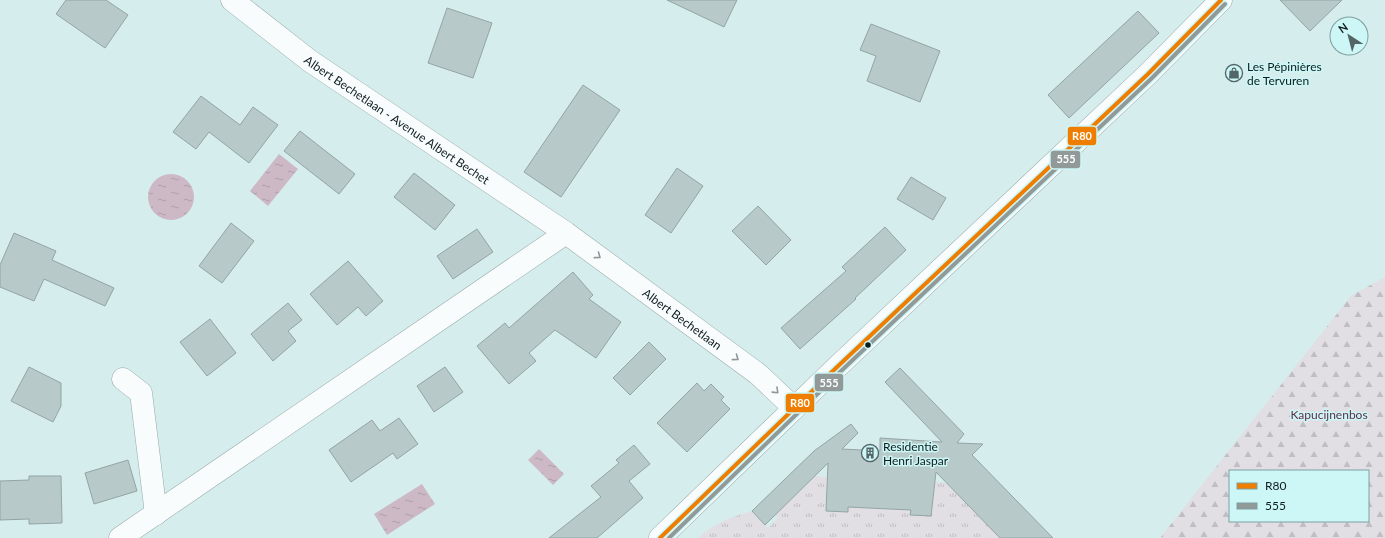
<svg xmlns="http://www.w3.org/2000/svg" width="1385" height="538" viewBox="0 0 1385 538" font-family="Lato,sans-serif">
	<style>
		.forest { fill: url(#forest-firs); fill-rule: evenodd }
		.park { fill: url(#park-tufts) }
		.water { fill: url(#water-ripples) }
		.building { fill: #b7c9c9; stroke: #93a4a5 }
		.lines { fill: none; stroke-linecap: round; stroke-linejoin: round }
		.minor-casing { stroke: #98aaaa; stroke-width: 23 }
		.minor { stroke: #f9fcfc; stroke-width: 22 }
		.bus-1-casing { stroke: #cdf6f6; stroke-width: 7 }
		.bus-2-casing { stroke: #cdf6f6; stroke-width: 7 }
		.bus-1 { stroke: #ef7d00; stroke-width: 4 }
		.bus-2 { stroke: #929999; stroke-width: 4 }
		.oneway { stroke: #8f9798 }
		.bus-dot { fill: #0d1c1d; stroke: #cdf6f6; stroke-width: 1.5 }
		.labels { text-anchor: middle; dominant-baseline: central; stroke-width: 3; stroke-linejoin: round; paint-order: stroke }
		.poi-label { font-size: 12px; fill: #0d1c1d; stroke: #cdf6f6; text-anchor: start }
		.street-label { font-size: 12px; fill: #0d1c1d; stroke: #cdf6f6 }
		.park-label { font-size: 12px; fill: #602e49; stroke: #cdf6f6 }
		.line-badge { stroke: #cdf6f6; stroke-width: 1.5 }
		.badge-label { font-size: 11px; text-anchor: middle; font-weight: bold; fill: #fff }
	</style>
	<defs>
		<pattern id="forest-firs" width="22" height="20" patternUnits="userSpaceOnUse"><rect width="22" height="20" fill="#e1dee4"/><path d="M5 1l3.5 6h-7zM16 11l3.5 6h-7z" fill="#c0bec3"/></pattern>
		<pattern id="park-tufts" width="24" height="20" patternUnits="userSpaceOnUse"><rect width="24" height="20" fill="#e1dee4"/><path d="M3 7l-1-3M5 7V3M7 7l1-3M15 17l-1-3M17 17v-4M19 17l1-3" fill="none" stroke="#c0bec3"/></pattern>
		<pattern id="water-ripples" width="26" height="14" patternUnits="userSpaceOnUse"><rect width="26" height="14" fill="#cdb9c6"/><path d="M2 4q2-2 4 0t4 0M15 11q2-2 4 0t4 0" fill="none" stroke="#af9eaa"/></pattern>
	</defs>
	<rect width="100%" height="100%" fill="#d6eded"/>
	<path class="forest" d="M 1385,277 L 1385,538 L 1160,538 L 1351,296 ZM 1230,471 L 1368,471 L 1368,521 L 1230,521 Z"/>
	<path class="park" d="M 815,476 L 827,477 L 826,511 L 848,512 L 848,507 L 911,510 L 910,515 L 931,516 L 935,482 L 955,484 L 1000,538 L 698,538 C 714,523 731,517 752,511 L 768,528 L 778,518 L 775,514 Z"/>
	<path class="water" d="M 279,154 L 298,169 L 268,206 L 250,191 Z
		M148 197a23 23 0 1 1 46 0a23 23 0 1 1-46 0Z
		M 539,449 L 564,474 L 553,485 L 528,460 Z
		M 422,484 L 435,504 L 387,535 L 374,514 Z"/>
	<path class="building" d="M 66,0 L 106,0 L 128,15 L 105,48 L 56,14 Z
		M 667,0 L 737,0 L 724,27 Z
		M 1280,0 L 1342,0 L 1310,31 Z
		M 447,8 L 492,23 L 473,78 L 428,63 Z
		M 1138,11 L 1159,33 L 1069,118 L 1048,95 Z
		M 871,24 L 940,51 L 920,102 L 867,81 L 876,56 L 860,50 Z
		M 583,85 L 620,110 L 561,197 L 524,172 Z
		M 201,96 L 240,125 L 253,107 L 278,125 L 249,163 L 209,132 L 196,149 L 173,132 Z
		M 300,131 L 355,174 L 339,194 L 284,151 Z
		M 677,168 L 703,186 L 671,233 L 645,215 Z
		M 414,173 L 455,205 L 435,230 L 394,197 Z
		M 911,177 L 946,198 L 933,220 L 897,199 Z
		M 758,206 L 791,240 L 766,265 L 732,231 Z
		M 231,223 L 254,241 L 222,283 L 199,266 Z
		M 885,227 L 906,250 L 855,298 L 856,299 L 800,349 L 781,328 L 846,271 L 842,267 Z
		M 477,229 L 493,252 L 453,279 L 437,256 Z
		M 14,233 L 56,251 L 52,260 L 114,288 L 105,306 L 44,279 L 34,301 L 0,287 L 0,265 Z
		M 348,261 L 383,301 L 366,316 L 358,307 L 337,325 L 310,294 Z
		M 573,272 L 593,295 L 589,299 L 621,322 L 596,358 L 555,330 L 529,353 L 536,361 L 509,384 L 477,346 L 505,323 L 509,328 Z
		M 288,303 L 302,320 L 288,331 L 296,341 L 273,361 L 251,334 Z
		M 210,319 L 236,353 L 207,376 L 180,342 Z
		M 649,342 L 666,359 L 630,395 L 613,378 Z
		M 29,367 L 61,383 L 61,406 L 53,422 L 11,401 Z
		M 445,367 L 463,392 L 434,412 L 417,386 Z
		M 900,368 L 964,434 L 957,443 L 983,444 L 972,455 L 1053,538 L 1000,538 L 936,472 L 931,516 L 910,515 L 911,510 L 848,507 L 848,512 L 826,511 L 828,463 L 765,525 L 752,511 L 814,451 L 851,424 L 858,433 L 842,449 L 880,451 L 880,438 L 942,442 L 885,382 Z
		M 697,383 L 704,391 L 711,384 L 724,397 L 721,400 L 730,409 L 687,452 L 657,423 Z
		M 399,418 L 418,444 L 397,459 L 393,453 L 351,482 L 329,450 L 372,420 L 380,431 Z
		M 634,445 L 650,464 L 629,481 L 643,498 L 597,538 L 549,538 L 601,497 L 591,486 L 619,463 L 616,460 Z
		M 128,460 L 137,491 L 94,504 L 85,473 Z
		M 29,476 L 61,476 L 62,523 L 29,524 L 29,519 L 0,520 L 0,481 L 29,480 Z"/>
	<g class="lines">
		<g class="minor-casing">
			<g id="minor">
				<path id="s1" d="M 232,0 L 310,61 L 566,233 L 758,374 L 794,408"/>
				<path d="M 123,379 L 141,393 L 156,514"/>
				<path d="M 120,538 L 566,233"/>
				<path d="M 660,538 L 836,368 L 1148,74 L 1221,0"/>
			</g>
		</g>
		<use href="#minor" class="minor"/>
		<g class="bus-1-casing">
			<path id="bus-1" d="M 660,538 L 836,368 L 1148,74 L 1221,0"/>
		</g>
		<g class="bus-2-casing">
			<path id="bus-2" d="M 669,538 L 840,372 L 1152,78 L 1225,4"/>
		</g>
		<use href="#bus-1" class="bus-1"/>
		<use href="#bus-2" class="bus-2"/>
	</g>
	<defs><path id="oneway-chevron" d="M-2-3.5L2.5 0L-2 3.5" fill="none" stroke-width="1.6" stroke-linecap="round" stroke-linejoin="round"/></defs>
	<g class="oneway">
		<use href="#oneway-chevron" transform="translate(598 256) rotate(36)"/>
		<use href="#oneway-chevron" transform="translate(736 358) rotate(36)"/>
		<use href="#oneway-chevron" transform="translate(776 391) rotate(44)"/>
	</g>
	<defs>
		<g id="shop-ring" transform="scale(0.9)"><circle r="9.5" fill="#cdf6f6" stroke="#536566" stroke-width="1.5"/><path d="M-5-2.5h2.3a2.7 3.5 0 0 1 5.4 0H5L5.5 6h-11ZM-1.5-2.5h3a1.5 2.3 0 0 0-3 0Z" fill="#536566"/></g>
		<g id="building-ring" transform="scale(0.9)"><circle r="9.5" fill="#cdf6f6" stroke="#536566" stroke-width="1.5"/><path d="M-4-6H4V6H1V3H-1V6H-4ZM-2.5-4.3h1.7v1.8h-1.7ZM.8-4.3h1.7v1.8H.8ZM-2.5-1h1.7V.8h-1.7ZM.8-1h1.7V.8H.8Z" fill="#536566"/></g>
	</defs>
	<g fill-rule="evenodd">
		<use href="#shop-ring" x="1234" y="73"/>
		<use href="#building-ring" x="870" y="453"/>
	</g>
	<circle class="bus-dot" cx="868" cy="345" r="3.5"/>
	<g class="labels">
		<g class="poi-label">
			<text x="1247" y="66">Les Pépinières<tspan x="1247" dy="14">de Tervuren</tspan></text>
			<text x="883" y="446">Residentie<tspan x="883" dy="14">Henri Jaspar</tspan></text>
		</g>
		<g class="street-label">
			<text stroke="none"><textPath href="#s1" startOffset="204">Albert Bechetlaan - Avenue Albert Bechet</textPath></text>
			<text stroke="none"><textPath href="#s1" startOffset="552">Albert Bechetlaan</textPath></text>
		</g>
		<g class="park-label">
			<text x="1329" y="414">Kapucijnenbos</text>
		</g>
	</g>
	<g class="line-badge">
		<rect x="1067" y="126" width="30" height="20" rx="4" fill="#ef7d00"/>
		<rect x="1050" y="150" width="31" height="19" rx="4" fill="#929999"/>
		<rect x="814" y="373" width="30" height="19" rx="4" fill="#929999"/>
		<rect x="785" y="393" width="30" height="20" rx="4" fill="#ef7d00"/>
	</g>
	<g class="badge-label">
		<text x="1082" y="140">R80</text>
		<text x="1066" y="163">555</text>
		<text x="829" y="387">555</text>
		<text x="800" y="407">R80</text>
	</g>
	<rect x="1229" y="470" width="140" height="52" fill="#cdf6f6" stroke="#809f9f"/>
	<rect x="1237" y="483" width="20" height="6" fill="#ef7d00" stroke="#809f9f"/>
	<text x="1265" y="490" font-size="12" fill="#0d1c1d">R80</text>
	<rect x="1237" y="503" width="20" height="6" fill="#929999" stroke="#809f9f"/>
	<text x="1265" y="510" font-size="12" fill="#0d1c1d">555</text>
	<g transform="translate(1349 36) rotate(324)"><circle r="19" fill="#cdf6f6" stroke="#809f9f"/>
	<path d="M0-3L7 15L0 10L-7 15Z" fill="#536566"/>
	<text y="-6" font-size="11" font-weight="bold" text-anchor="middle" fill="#0d1c1d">N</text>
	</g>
</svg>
